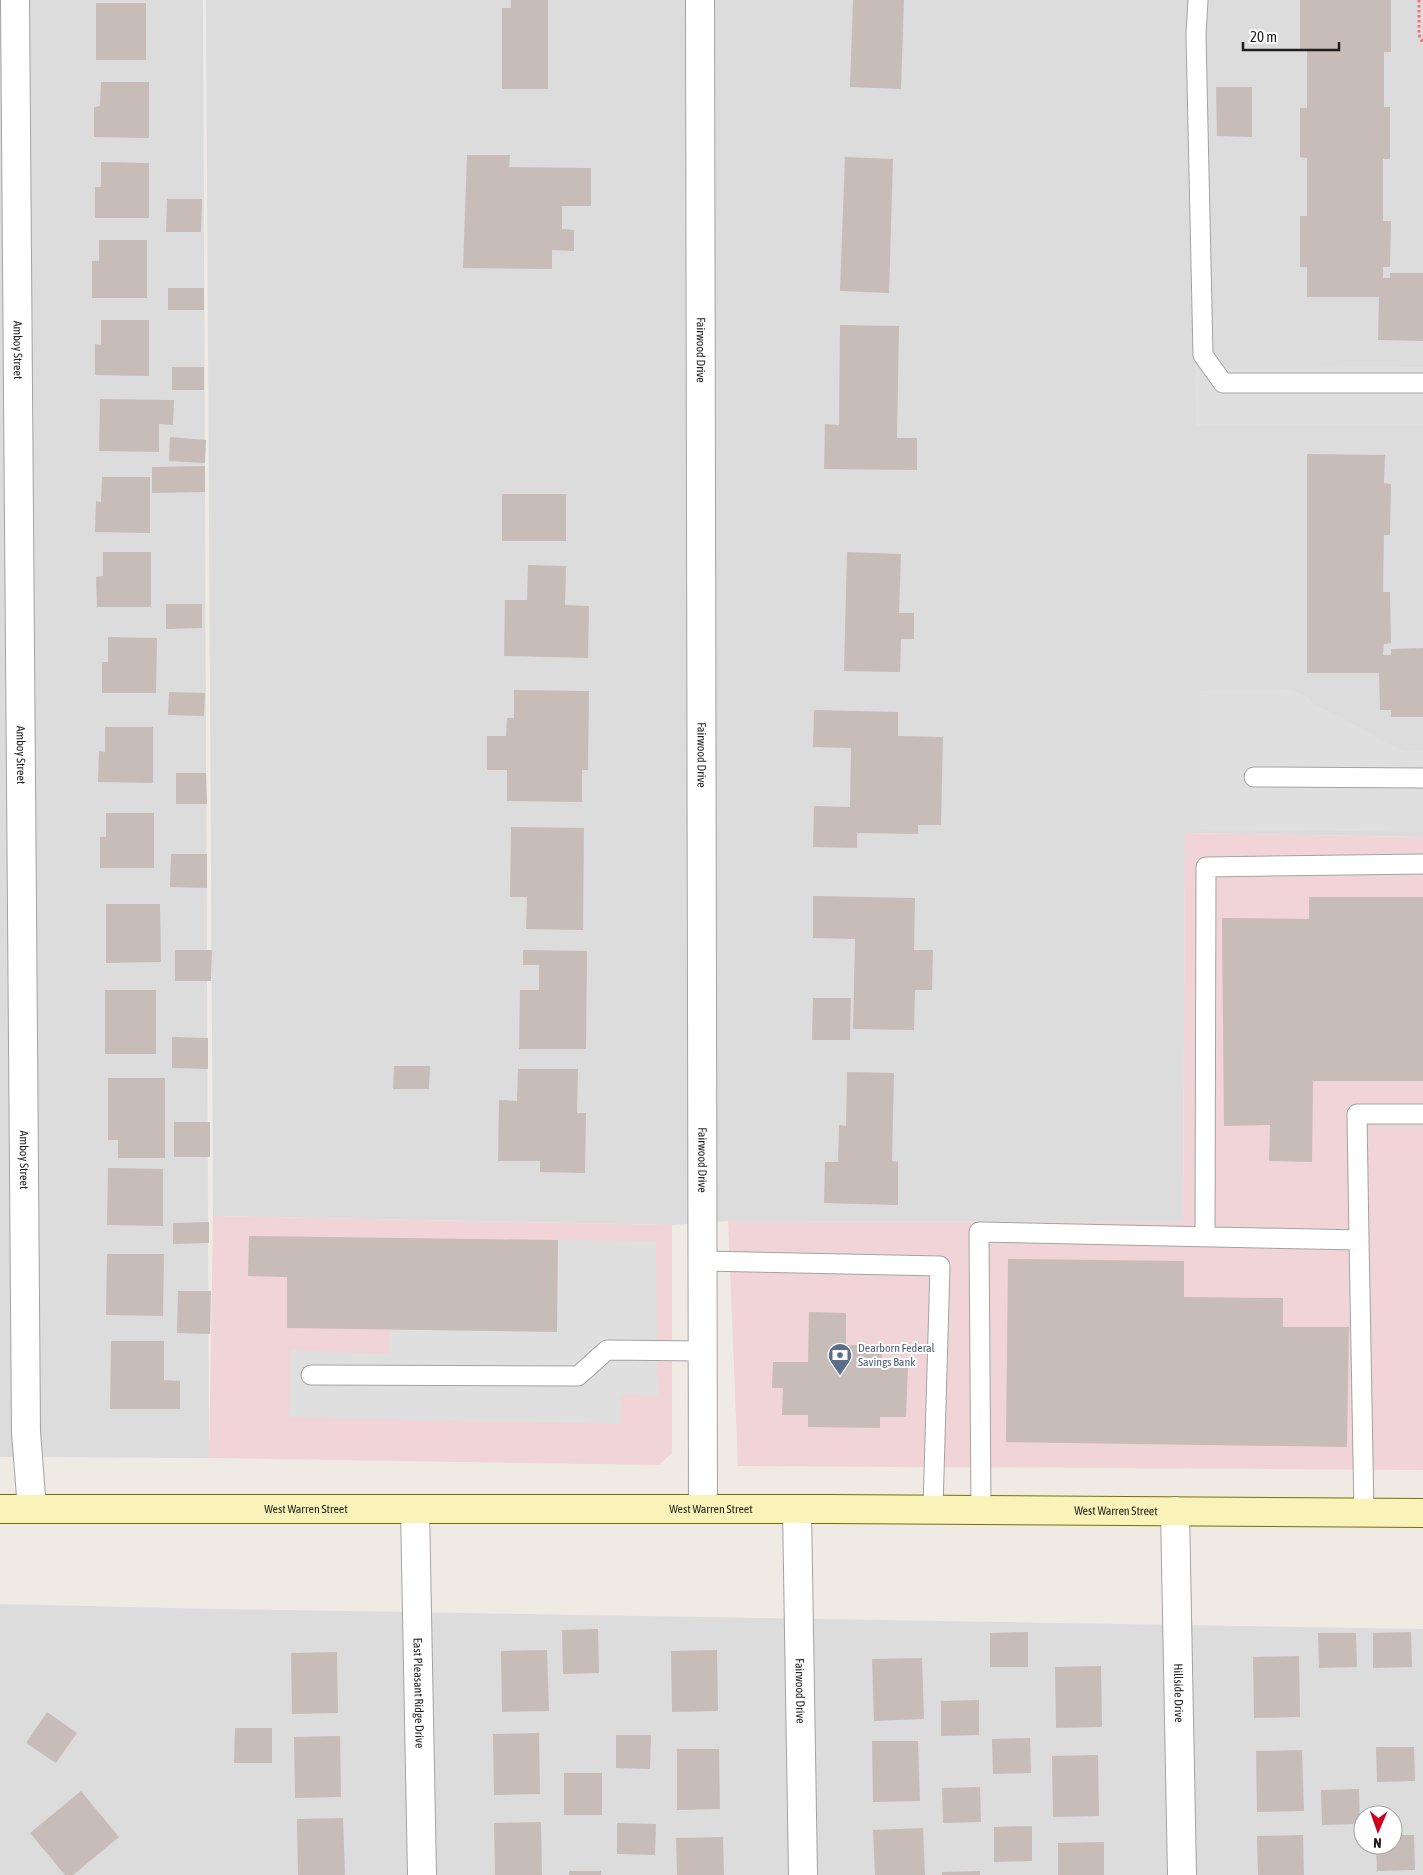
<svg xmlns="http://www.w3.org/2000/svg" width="1423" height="1875" viewBox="0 0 1423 1875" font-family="'Asap Condensed',sans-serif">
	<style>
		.residential { fill: #dddcdc; fill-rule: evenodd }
		.commercial { fill: #f0d4d8 }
		.parking { fill: #dfdfdf }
		.building { fill: #c7bcb8 }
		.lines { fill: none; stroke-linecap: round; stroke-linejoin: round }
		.service-casing { stroke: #a3a3a3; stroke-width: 21 }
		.minor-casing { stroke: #a3a3a3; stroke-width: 30 }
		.secondary-casing { stroke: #767105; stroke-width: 30 }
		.path { stroke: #f96d73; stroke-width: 3; stroke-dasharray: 2.5 2.5; stroke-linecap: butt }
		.service { stroke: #fff; stroke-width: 19 }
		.minor { stroke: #fff; stroke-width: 28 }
		.secondary { stroke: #f9f3b9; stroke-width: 28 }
		.labels { text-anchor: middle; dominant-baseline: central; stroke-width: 4; stroke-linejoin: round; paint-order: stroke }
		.street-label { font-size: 12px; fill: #1f1f1f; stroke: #fff }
		.service-label { font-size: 12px; fill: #4e5e75; stroke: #fff; text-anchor: start }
	</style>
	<rect width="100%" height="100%" fill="#f0eae5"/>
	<path class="residential" d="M 0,0 L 203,0 L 209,1458 L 0,1457 Z
		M 206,0 L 1423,0 L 1423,837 L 1185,833 L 1183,1222 L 728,1221 L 672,1225 L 213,1216 Z
		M 0,1604 L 218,1609 L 1423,1629 L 1423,1875 L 0,1875 ZM 1363,1815 L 1393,1815 L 1393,1845 L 1363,1845 Z"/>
	<path class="commercial" d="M 1185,833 L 1423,837 L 1423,1470 L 738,1466 L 728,1221 L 1183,1222 Z
		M 213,1216 L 672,1225 L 672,1453 L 659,1465 L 209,1458 Z"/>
	<path class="parking" d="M 1423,367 L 1423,426 L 1196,426 L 1195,368 Z
		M 1292,690 L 1308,697 L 1313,704 L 1343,718 L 1386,743 L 1405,751 L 1423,750 L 1423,832 L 1200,829 L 1200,691 Z
		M 558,1240 L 656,1241 L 658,1396 L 621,1395 L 620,1424 L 289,1417 L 291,1350 L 389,1354 L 390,1329 L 557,1331 Z"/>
	<path class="building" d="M 511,0 L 548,0 L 548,89 L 502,89 L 502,8 L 511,8 Z
		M 853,0 L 904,0 L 901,89 L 850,87 Z
		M 1300,0 L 1391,0 L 1391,52 L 1384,52 L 1384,107 L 1390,107 L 1390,159 L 1383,159 L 1383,221 L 1391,221 L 1390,267 L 1383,267 L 1383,278 L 1390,278 L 1390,273 L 1423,273 L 1423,341 L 1378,340 L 1379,297 L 1307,297 L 1307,267 L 1300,267 L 1300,216 L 1307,216 L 1307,158 L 1300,157 L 1300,108 L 1307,108 L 1307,51 L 1300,51 Z
		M 96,3 L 146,3 L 146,60 L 96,60 Z
		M 101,82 L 149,82 L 149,138 L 94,137 L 94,107 L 100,106 Z
		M 1216,87 L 1252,87 L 1252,137 L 1217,136 Z
		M 467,155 L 510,155 L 509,167 L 591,168 L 591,206 L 562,206 L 562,229 L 574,230 L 574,251 L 552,250 L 552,269 L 463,268 Z
		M 845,157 L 893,159 L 889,293 L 840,291 Z
		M 101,162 L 149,163 L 149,218 L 95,218 L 95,187 L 101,187 Z
		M 167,199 L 202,199 L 201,232 L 166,232 Z
		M 99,240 L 147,240 L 147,298 L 92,298 L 92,261 L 99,261 Z
		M 168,288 L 204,288 L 204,310 L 168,310 Z
		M 101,320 L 149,320 L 149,376 L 95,375 L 95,344 L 101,345 Z
		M 840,325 L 899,326 L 897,438 L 917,438 L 917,470 L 824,469 L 825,424 L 839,425 Z
		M 172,367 L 204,367 L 204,390 L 172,390 Z
		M 100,399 L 174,400 L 173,425 L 159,424 L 159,452 L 99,451 Z
		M 170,437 L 206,440 L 205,463 L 169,461 Z
		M 1307,454 L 1385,455 L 1384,483 L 1391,484 L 1390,535 L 1384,535 L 1383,592 L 1390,592 L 1391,643 L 1384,644 L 1383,655 L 1391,655 L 1391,649 L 1423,648 L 1423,717 L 1391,717 L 1391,710 L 1380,710 L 1379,673 L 1307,673 Z
		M 205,466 L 205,492 L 152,493 L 152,467 Z
		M 102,477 L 150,477 L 150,533 L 95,532 L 96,501 L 101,502 Z
		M 502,494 L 566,494 L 566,541 L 502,541 Z
		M 103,552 L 151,552 L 151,607 L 97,607 L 96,577 L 103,576 Z
		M 847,552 L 901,554 L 899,613 L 914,613 L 914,639 L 901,639 L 900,672 L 844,671 Z
		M 528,565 L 566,566 L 565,605 L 589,606 L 588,658 L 504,656 L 505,600 L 527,600 Z
		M 166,604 L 202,604 L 202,628 L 166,629 Z
		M 108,637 L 157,638 L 156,693 L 102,693 L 102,662 L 108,662 Z
		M 514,690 L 589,691 L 588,770 L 582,770 L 582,802 L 507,801 L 507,770 L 487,770 L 487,736 L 506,736 L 507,718 L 514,718 Z
		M 169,692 L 205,693 L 204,716 L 168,715 Z
		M 814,710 L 898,712 L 898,736 L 943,737 L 941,825 L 918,825 L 918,834 L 857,833 L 857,848 L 813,847 L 814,806 L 850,807 L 851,748 L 813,747 Z
		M 105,727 L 153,727 L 153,783 L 98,782 L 99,751 L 105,752 Z
		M 176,773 L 206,773 L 207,804 L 176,804 Z
		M 106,813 L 154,813 L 154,868 L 100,868 L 100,837 L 106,837 Z
		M 511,827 L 584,828 L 583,930 L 526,929 L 527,897 L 510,897 Z
		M 171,854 L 207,854 L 207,888 L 170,887 Z
		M 813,896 L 915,898 L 914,950 L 933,950 L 932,990 L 915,990 L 914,1030 L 853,1029 L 855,939 L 813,938 Z
		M 1309,897 L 1423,897 L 1423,1081 L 1313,1081 L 1312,1162 L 1269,1161 L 1270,1125 L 1224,1126 L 1222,918 L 1309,919 Z
		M 106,904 L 160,904 L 161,962 L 106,963 Z
		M 175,950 L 212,950 L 211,981 L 175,981 Z
		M 523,950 L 587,951 L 586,1049 L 519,1049 L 520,990 L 539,990 L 539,965 L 523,965 Z
		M 105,990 L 156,990 L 156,1054 L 105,1054 Z
		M 813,998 L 851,998 L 850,1040 L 812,1040 Z
		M 172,1037 L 208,1038 L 208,1069 L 172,1068 Z
		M 394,1066 L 430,1066 L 429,1089 L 393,1089 Z
		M 518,1069 L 578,1069 L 577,1113 L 586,1113 L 585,1173 L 540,1172 L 540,1161 L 498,1161 L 499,1100 L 517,1101 Z
		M 847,1072 L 894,1073 L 892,1161 L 898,1162 L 898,1205 L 824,1203 L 825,1162 L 838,1162 L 839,1125 L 846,1126 Z
		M 108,1078 L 165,1078 L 165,1158 L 118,1158 L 118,1140 L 108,1140 Z
		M 174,1122 L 210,1122 L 210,1157 L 174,1157 Z
		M 108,1168 L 163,1169 L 163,1226 L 107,1225 Z
		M 209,1222 L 209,1243 L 173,1244 L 173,1223 Z
		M 249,1236 L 558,1240 L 557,1332 L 287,1328 L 287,1277 L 248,1276 Z
		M 107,1254 L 164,1254 L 163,1316 L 106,1315 Z
		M 1008,1259 L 1184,1261 L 1184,1297 L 1283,1298 L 1283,1327 L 1349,1327 L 1347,1447 L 1006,1442 Z
		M 178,1291 L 211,1291 L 210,1334 L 177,1333 Z
		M 809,1312 L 846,1313 L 846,1345 L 882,1345 L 882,1364 L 908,1364 L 906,1417 L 880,1417 L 880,1428 L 808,1427 L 808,1415 L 782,1415 L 783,1388 L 772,1388 L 773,1362 L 808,1362 Z
		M 111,1341 L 164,1341 L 164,1380 L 180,1381 L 180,1409 L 110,1409 Z
		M 598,1629 L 599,1673 L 563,1674 L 562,1630 Z
		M 1028,1632 L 1028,1667 L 990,1667 L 990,1633 Z
		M 1411,1632 L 1412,1667 L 1373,1668 L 1373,1633 Z
		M 1318,1633 L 1356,1633 L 1357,1667 L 1319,1668 Z
		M 547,1650 L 549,1711 L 502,1712 L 501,1651 Z
		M 717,1650 L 718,1711 L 672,1712 L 671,1651 Z
		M 337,1652 L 338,1713 L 292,1714 L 291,1653 Z
		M 1299,1656 L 1300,1717 L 1254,1718 L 1253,1657 Z
		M 922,1658 L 924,1719 L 874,1721 L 872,1659 Z
		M 1101,1666 L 1102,1727 L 1056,1728 L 1055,1667 Z
		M 979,1700 L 979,1735 L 941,1736 L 941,1701 Z
		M 47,1712 L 77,1733 L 56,1763 L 26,1743 Z
		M 235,1728 L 272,1728 L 272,1763 L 234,1763 Z
		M 539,1733 L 540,1794 L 494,1795 L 493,1734 Z
		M 616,1735 L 651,1735 L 650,1769 L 616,1768 Z
		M 340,1736 L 341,1797 L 295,1798 L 294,1737 Z
		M 1030,1738 L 1031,1773 L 993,1774 L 992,1739 Z
		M 872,1741 L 918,1741 L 920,1801 L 873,1802 Z
		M 1376,1747 L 1414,1747 L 1415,1781 L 1377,1782 Z
		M 677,1749 L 719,1749 L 720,1809 L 677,1810 Z
		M 1302,1750 L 1304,1811 L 1257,1812 L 1256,1751 Z
		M 1098,1755 L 1099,1816 L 1053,1817 L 1052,1756 Z
		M 564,1773 L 602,1773 L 602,1815 L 564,1815 Z
		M 980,1787 L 981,1822 L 943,1823 L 942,1788 Z
		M 1359,1789 L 1360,1824 L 1322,1825 L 1321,1790 Z
		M 81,1791 L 119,1837 L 73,1875 L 65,1875 L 30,1833 Z
		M 343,1818 L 345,1875 L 298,1875 L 297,1819 Z
		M 541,1822 L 542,1875 L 495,1875 L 494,1823 Z
		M 617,1823 L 656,1824 L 655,1855 L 617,1854 Z
		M 1032,1826 L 1032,1861 L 994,1862 L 994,1827 Z
		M 923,1828 L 925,1875 L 875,1875 L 873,1830 Z
		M 1303,1835 L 1304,1875 L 1258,1875 L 1257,1836 Z
		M 1393,1835 L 1414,1835 L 1415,1870 L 1377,1871 L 1376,1845 L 1393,1845 Z
		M 723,1837 L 724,1875 L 677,1875 L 676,1838 Z
		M 1104,1842 L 1104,1875 L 1058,1875 L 1058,1843 Z
		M 569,1871 L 601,1871 L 601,1875 L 569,1875 Z
		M 980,1871 L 980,1875 L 942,1875 L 942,1872 Z"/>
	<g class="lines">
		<g class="service-casing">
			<path id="service" d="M 1198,0 L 1196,35 L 1203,355 L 1223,383 L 1423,383
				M 1254,777 L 1423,778
				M 1205,1237 L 1206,867 L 1423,864
				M 1359,1240 L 1357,1114 L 1423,1114
				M 703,1261 L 940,1266 L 933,1509
				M 311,1375 L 578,1376 L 607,1350 L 703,1351
				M 981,1510 L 979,1232 L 1359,1240 L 1364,1513"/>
		</g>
		<g class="minor-casing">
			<g id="minor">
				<path id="s1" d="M 15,0 L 26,1432 L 32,1509"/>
				<path id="s2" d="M 700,0 L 703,1509"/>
				<path id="s3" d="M 415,1509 L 422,1875"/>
				<path id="s4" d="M 797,1509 L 803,1875"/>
				<path id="s5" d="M 1175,1511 L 1182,1875"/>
			</g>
		</g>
		<g class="secondary-casing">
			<g id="secondary">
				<path id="s6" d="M 0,1509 L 830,1509 L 1423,1513"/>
			</g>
		</g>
		<path class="path" d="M 1419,0 L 1419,35 L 1423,43"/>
		<use href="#service" class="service"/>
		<use href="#minor" class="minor"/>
		<use href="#secondary" class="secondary"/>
	</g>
	<defs>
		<g id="bank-pin" transform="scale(1.25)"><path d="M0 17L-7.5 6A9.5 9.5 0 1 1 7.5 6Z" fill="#5c6f8a" stroke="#fff"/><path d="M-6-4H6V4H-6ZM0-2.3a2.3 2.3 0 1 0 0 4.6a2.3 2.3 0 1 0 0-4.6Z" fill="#fff"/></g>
	</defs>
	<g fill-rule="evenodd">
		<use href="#bank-pin" x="840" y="1355"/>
	</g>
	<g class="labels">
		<g class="street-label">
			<text stroke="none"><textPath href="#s2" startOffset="350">Fairwood Drive</textPath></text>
			<text stroke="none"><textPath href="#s1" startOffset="350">Amboy Street</textPath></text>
			<text stroke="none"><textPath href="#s2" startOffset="755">Fairwood Drive</textPath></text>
			<text stroke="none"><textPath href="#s1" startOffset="755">Amboy Street</textPath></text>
			<text stroke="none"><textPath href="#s2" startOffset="1160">Fairwood Drive</textPath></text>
			<text stroke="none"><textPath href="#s1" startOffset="1160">Amboy Street</textPath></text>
			<text stroke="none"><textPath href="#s6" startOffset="306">West Warren Street</textPath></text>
			<text stroke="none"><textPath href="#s6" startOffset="711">West Warren Street</textPath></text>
			<text stroke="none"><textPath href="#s6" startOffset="1116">West Warren Street</textPath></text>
			<text stroke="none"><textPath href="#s3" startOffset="184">East Pleasant Ridge Drive</textPath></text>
			<text stroke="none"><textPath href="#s4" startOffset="182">Fairwood Drive</textPath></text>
			<text stroke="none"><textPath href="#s5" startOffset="182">Hillside Drive</textPath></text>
		</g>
		<g class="service-label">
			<text x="858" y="1348">Dearborn Federal<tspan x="858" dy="14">Savings Bank</tspan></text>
		</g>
	</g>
	<g transform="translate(1378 1830) rotate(182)"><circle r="24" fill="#ffffff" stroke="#a5a5a5"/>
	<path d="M0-4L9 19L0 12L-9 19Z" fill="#cd0120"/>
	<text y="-8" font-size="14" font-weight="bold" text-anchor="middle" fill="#1f1f1f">N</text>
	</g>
	<path d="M1243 42v8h96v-8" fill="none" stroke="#1f1f1f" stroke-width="2.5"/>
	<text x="1250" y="42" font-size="15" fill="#1f1f1f" stroke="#ffffff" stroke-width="4" paint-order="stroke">20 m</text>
</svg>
